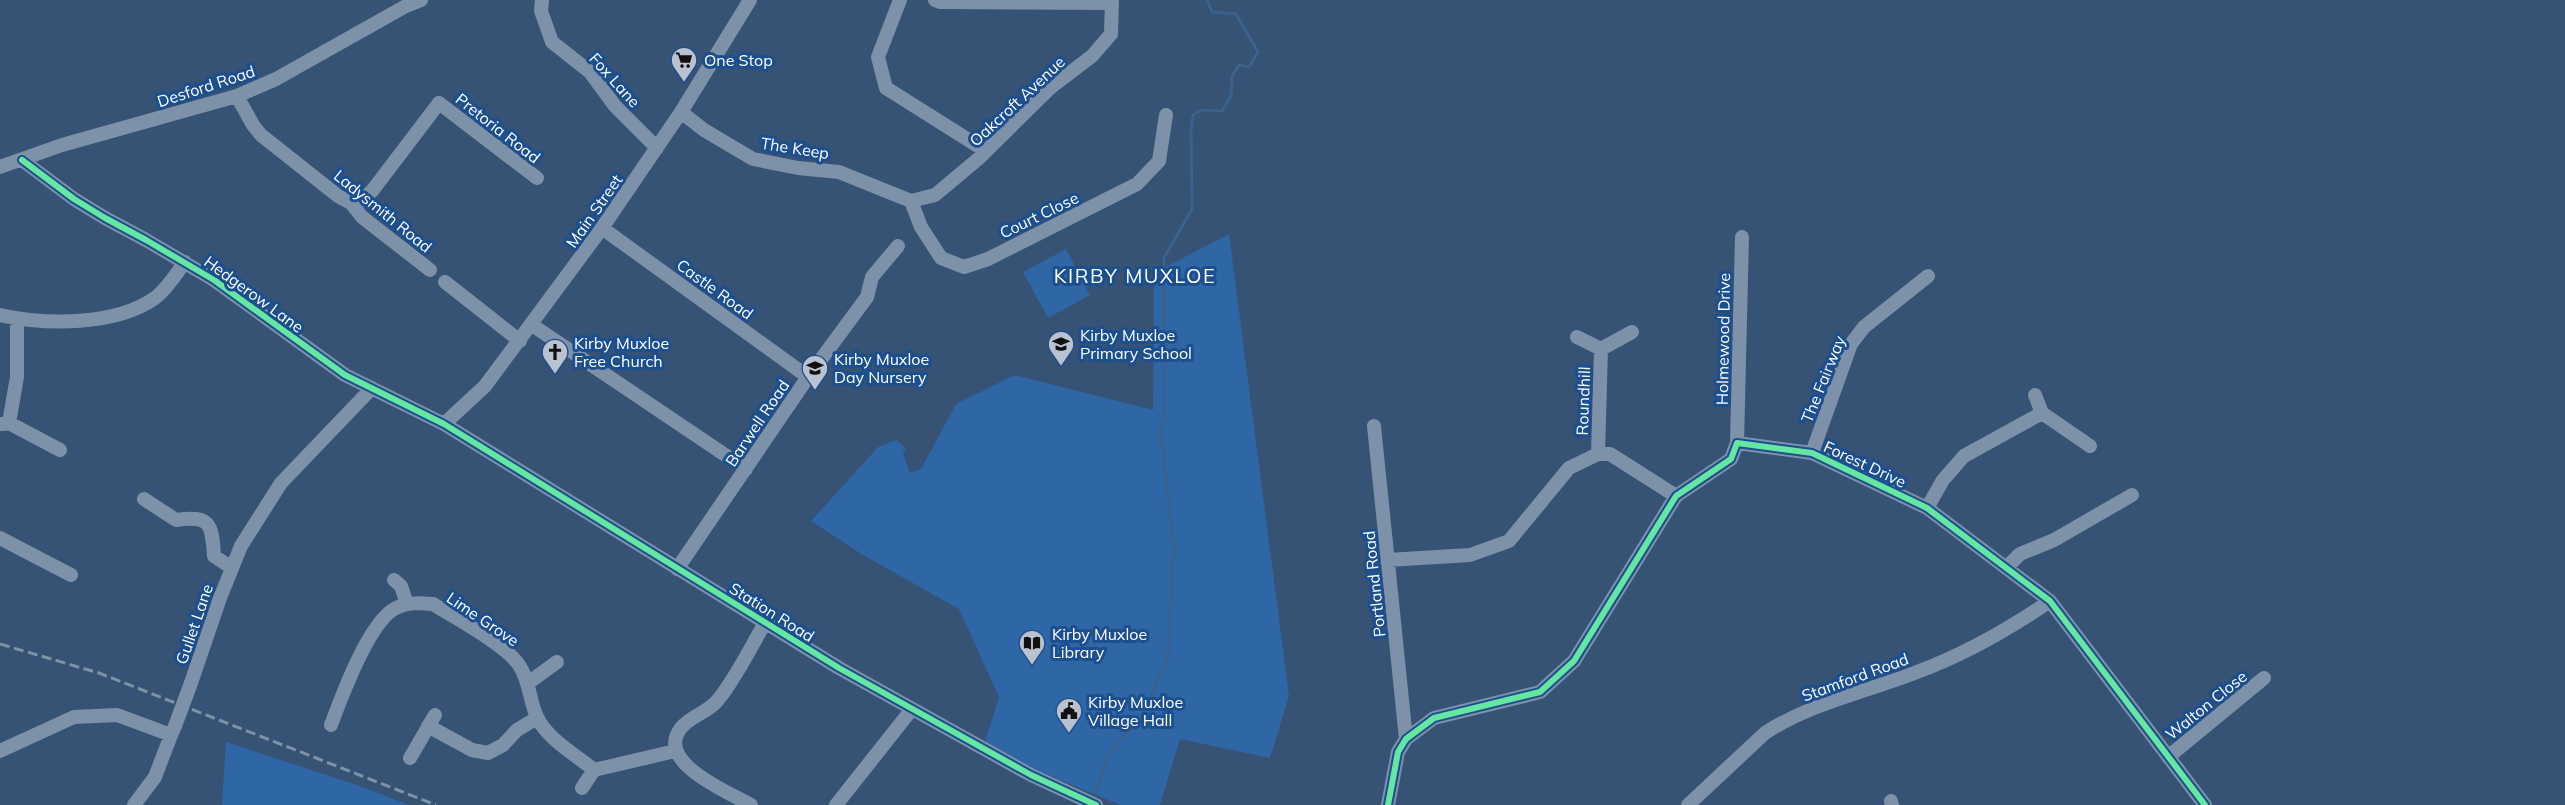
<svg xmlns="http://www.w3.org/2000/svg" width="2565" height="805" viewBox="0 0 2565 805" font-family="Mulish,sans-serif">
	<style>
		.green { fill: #2f66a5 }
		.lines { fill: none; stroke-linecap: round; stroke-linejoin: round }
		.stream { stroke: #3b618d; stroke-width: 3 }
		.minor { stroke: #7d92a8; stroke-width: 14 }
		.rail { stroke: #7e92a7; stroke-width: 3; stroke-dasharray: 10 4.5; stroke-linecap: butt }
		.minor-bridge { stroke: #7d92a8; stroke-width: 14 }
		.cycleway-casing { stroke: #1b4f8f; stroke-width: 10 }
		.cycleway { stroke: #66e7a1; stroke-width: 6 }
		.labels { text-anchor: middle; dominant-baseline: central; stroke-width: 6; stroke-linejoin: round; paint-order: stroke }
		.poi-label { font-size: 16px; fill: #fff; stroke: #1b4f8f; text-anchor: start }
		.street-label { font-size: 16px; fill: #fff; stroke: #1b4f8f }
		.quarter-label { font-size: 20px; letter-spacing: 1.5px; fill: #fff; stroke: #1b4f8f }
	</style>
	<rect width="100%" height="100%" fill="#365274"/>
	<path class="green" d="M 1229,234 L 1289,696 L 1270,758 L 1180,739 L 1160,805 L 1120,805 L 983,748 L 999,697 L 959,609 L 863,555 L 811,521 L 878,447 L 896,440 L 906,448 L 903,453 L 910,473 L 921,469 L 956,404 L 1015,375 L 1153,410 L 1154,273 Z
		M 1066,249 L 1090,295 L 1048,318 L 1023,272 Z
		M 226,742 L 360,786 L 409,805 L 222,805 Z"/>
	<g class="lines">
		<path class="stream" d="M 1095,791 L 1109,756 L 1122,737 L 1142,721 L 1168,655 L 1174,546 L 1161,434 L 1165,404 L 1164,258 L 1192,209 L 1191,130 L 1193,115 L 1201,110 L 1222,111 L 1231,96 L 1232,76 L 1239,65 L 1249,67 L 1258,52 L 1236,14 L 1212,12 L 1207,0"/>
		<path class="minor" d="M 542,0 L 541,11 L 552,42 L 590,72 L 615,106 L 657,148
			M 900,0 L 878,57 L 886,88 L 986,151
			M 935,0 L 940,2 L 1112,3
			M 237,96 L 253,125 L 261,135 L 338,196 L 351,203 L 362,217 L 430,270
			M 681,112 L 704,130 L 753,159 L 798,168 L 839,172 L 911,201
			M 22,160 L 74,199 L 105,218 L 146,240 L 214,280 L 345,375 L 444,424 L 839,668 L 1031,775 L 1096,805
			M 0,167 L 62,145 L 237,96 L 276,79 L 406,6 L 421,0
			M 911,201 L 921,227 L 941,258 L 964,267 L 988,259 L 1137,184 L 1159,161 L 1166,115
			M 911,201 L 935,195 L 978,159 L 1050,88 L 1092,56 L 1111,34 L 1112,0
			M 351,203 L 361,201 L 372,191 L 439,103 L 537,178
			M 602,228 L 808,377
			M 445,282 L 520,341
			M 0,315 C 46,325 115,326 155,298 C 167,289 176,274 185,262
			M 532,325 L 746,469
			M 1577,337 L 1601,349 L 1598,454
			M 1601,349 L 1632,332
			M 2035,395 L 2042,413
			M 9,423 L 17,377 L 17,319
			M 2,424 L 9,423 L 60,450
			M 444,424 L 485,386 L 602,228 L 681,112 L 750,0
			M 1374,426 L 1406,739
			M 1737,443 L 1742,237
			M 1812,453 L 1851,344 L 1864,327 L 1928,276
			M 144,499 L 176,520 C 210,515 212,523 214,556 L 232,568
			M 1927,508 L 1943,480 L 1964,456 L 2042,413 L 2090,446
			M 0,538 L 71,575
			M 1388,560 L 1470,555 L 1509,541 L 1569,468 L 1598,454 L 1610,454 L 1676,496
			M 2006,568 L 2020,554 L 2054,540 L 2132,495
			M 677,569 L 808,377 L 867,297 L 872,277 L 898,246
			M 394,580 L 401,586 L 407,604
			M 191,683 L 220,598 L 241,546 L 281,483 L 372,388
			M 528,683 L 557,662
			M 331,725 C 341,698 369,621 396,608 C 408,602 420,603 433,604 C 455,618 506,645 519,665 C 530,681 529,700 537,717 C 547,739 576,755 594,770 L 675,751
			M 428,726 L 472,750 L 488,753 L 503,745 L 517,730 L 537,718
			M 0,751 L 74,717 L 117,715 L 171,735 L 175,726
			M 2168,757 L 2264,678
			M 410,758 L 435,715
			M 582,788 L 594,770
			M 1891,801 L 1892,805
			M 134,805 L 155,777 L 171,735
			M 751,805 C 728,792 654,762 681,728 C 690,716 707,713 717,701 C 735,680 750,648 765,623
			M 836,805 L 912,709
			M 1388,805 L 1398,752 L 1406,739 L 1434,718 L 1540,692 L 1574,661 L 1676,496 L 1731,459 L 1737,443 L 1812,453 L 1927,508 L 2050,601 L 2205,805
			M 1688,805 L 1765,733 C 1811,703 1866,692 1917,672 C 1963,655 2009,629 2050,601"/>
		<path class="rail" d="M 0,644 L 99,673 L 436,805"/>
		<path class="minor-bridge" d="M 175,726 L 191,683"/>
		<g class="cycleway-casing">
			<path id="cycleway" d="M 22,160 L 74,199 L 105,218 L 146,240 L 214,280 L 345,375 L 444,424 L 839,668 L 1031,775 L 1096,805
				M 1388,805 L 1398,752 L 1406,739 L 1434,718 L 1540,692 L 1574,661 L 1676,496 L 1731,459 L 1737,443 L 1812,453 L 1927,508 L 2050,601 L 2205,805"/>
		</g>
		<use href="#cycleway" class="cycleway"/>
	</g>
	<defs>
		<g id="supermarket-pin" transform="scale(1.35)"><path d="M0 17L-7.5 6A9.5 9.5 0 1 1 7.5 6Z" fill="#b9c2ce" stroke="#1b4f8f"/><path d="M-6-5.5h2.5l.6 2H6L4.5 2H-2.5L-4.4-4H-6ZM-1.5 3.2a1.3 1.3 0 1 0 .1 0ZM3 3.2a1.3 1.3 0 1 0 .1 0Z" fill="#111"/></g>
		<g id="school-pin" transform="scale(1.35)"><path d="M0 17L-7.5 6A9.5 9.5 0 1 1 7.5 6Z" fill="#b9c2ce" stroke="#1b4f8f"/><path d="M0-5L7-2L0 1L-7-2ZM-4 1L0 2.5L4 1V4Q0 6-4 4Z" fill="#111"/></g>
		<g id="church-pin" transform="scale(1.35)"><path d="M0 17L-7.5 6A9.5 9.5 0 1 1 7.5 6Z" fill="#b9c2ce" stroke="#1b4f8f"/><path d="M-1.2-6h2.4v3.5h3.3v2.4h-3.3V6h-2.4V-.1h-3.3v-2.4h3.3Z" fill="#111"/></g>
		<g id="library-pin" transform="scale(1.35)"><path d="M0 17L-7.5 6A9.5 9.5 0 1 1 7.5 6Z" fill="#b9c2ce" stroke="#1b4f8f"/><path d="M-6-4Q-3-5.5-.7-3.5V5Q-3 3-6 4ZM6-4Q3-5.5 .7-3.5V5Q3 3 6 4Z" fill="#111"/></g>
		<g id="civic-pin" transform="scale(1.35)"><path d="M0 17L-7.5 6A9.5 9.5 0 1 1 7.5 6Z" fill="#b9c2ce" stroke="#1b4f8f"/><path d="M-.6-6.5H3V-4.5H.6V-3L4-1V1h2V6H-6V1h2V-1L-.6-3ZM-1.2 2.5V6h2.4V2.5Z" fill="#111"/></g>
	</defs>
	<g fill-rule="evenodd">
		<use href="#supermarket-pin" x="684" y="60"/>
		<use href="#school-pin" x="1061" y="344"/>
		<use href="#church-pin" x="555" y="352"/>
		<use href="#school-pin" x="815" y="368"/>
		<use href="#library-pin" x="1032" y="643"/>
		<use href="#civic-pin" x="1069" y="711"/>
	</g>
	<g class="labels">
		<g class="poi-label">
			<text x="704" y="60">One Stop</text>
			<text x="1080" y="335">Kirby Muxloe<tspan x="1080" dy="18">Primary School</tspan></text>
			<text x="574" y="343">Kirby Muxloe<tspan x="574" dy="18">Free Church</tspan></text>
			<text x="834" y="359">Kirby Muxloe<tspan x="834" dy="18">Day Nursery</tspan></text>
			<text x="1052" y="634">Kirby Muxloe<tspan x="1052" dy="18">Library</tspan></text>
			<text x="1088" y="702">Kirby Muxloe<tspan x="1088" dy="18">Village Hall</tspan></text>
		</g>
		<g class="street-label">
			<text transform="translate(615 80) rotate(48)">Fox Lane</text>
			<text transform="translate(206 86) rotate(-18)">Desford Road</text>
			<text transform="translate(1017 101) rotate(-43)">Oakcroft Avenue</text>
			<text transform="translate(498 128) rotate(38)">Pretoria Road</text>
			<text transform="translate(795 148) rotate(9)">The Keep</text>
			<text transform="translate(383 211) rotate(39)">Ladysmith Road</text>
			<text transform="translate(594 211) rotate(-55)">Main Street</text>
			<text transform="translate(1039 215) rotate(-26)">Court Close</text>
			<text transform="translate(715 289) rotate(36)">Castle Road</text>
			<text transform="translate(254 294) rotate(36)">Hedgerow Lane</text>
			<text transform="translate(1723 339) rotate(-89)">Holmewood Drive</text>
			<text transform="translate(1823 379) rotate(-68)">The Fairway</text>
			<text transform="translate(1583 401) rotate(-88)">Roundhill</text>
			<text transform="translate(757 423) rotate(-56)">Barwell Road</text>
			<text transform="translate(1865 464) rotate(25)">Forest Drive</text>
			<text transform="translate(1374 584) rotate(-96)">Portland Road</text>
			<text transform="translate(772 612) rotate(32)">Station Road</text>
			<text transform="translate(483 619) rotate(34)">Lime Grove</text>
			<text transform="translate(194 624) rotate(-71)">Gullet Lane</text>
			<text transform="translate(1855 677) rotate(-20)">Stamford Road</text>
			<text transform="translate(2206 705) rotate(-39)">Walton Close</text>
		</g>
		<g class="quarter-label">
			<text x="1135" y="275">KIRBY MUXLOE</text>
		</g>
	</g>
</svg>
